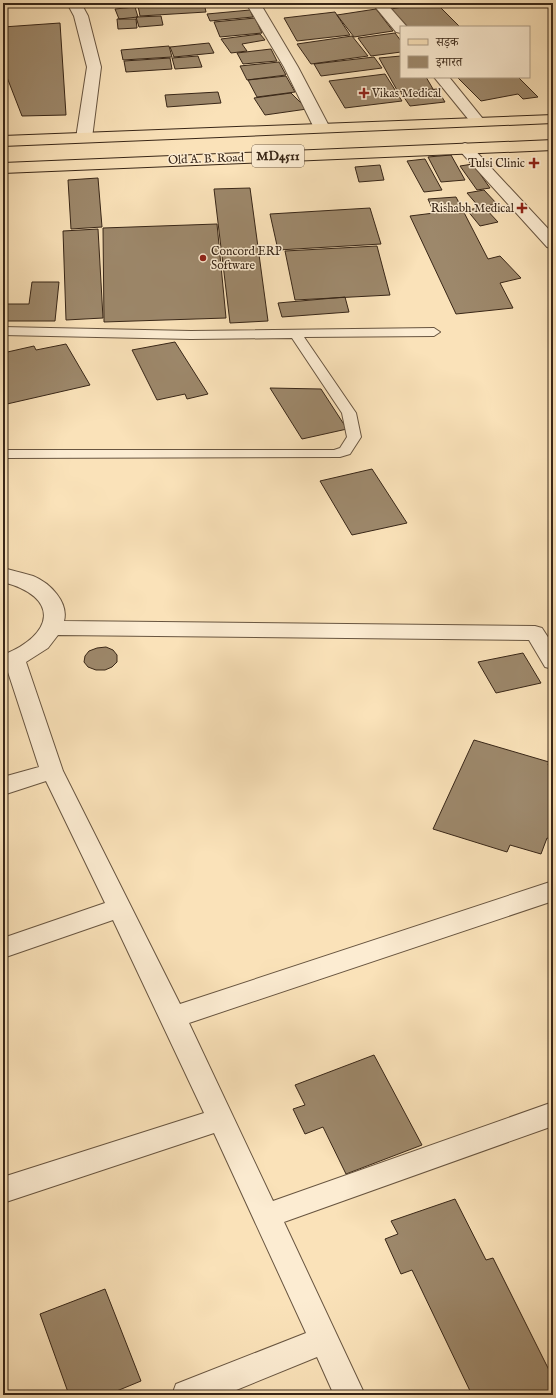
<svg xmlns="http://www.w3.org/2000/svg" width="556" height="1398" viewBox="0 0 556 1398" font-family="'IM FELL English','Noto Serif Devanagari',serif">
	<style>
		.building { fill: #9d886b; stroke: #382617 }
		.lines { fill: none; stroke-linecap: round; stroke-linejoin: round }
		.lane-casing { stroke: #685540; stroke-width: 2 }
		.street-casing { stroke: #685540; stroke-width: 2 }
		.primary-casing { stroke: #382617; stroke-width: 2 }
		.lane { fill: #fcecd2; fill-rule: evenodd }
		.street { fill: #fcecd2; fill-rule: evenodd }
		.primary { fill: #fae2b9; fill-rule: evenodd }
		.poi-dot { fill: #8f2418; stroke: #fcecd2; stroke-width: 1.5 }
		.labels { text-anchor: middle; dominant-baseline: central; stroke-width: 3; stroke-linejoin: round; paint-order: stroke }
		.far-poi-label { font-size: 12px; fill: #382617; stroke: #fcecd2; text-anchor: start }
		.far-street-label { font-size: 12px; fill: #382617; stroke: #fcecd2 }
		.shield { fill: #fcecd2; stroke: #73614f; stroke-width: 1 }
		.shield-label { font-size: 13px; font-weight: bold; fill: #382617 }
	</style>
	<rect width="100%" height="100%" fill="#fae2b9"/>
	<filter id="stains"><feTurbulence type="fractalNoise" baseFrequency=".005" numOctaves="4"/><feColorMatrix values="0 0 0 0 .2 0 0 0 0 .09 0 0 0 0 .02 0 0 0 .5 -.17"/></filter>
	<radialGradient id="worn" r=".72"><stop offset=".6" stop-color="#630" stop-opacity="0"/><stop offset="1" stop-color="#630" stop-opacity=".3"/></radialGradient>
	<path class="building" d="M 204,3 L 206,12 L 140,16 L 138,6 Z
		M 279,3 L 318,3 L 281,7 Z
		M 426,3 L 436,3 L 460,27 L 408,27 L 391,9 Z
		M 135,7 L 138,17 L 119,19 L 115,9 Z
		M 376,9 L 393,31 L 354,37 L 337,15 Z
		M 250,10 L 253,17 L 210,21 L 207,14 Z
		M 335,12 L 350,35 L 297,41 L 284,18 Z
		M 161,16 L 163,25 L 139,27 L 136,17 Z
		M 255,18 L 262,33 L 220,37 L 214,22 Z
		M 117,19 L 136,19 L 137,28 L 118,29 Z
		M 60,23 L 66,115 L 22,116 L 3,67 L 3,27 Z
		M 395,33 L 401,41 L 401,52 L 371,56 L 358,38 Z
		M 260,34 L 265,40 L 242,44 L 247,51 L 231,53 L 221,39 Z
		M 352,36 L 368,56 L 311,64 L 297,44 Z
		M 209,43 L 214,53 L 174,57 L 170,47 Z
		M 169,46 L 172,57 L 123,60 L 121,50 Z
		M 271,49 L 277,61 L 243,64 L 237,53 Z
		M 198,56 L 202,67 L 175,69 L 172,58 Z
		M 401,56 L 401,77 L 426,77 L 433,89 L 398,92 L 379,58 Z
		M 374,57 L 382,68 L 321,76 L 314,64 Z
		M 170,58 L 172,69 L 126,72 L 124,61 Z
		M 279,62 L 286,75 L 247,80 L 240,66 Z
		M 385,74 L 402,101 L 345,108 L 329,81 Z
		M 286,76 L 295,92 L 257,97 L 248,80 Z
		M 457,77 L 518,77 L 538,97 L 523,99 L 518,94 L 481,101 Z
		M 437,89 L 445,102 L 410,106 L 401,93 Z
		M 218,92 L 221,103 L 167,107 L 165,95 Z
		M 291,93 L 307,109 L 265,115 L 254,98 Z
		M 451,155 L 465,180 L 441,182 L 428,157 Z
		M 425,159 L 442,190 L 424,192 L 407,161 Z
		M 473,164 L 490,188 L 477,190 L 460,166 Z
		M 380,165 L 384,180 L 359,182 L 355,167 Z
		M 98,178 L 102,227 L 71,229 L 68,180 Z
		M 250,188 L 268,321 L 230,323 L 214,189 Z
		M 484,190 L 497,204 L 479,207 L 467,193 Z
		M 456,197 L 488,259 L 500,256 L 521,278 L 500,283 L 513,308 L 456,314 L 410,216 L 434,213 L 428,199 Z
		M 484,207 L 498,222 L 480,226 L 467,210 Z
		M 370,208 L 381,244 L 278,250 L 270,214 Z
		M 217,224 L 226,318 L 104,322 L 103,228 Z
		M 98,229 L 103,318 L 66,320 L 63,231 Z
		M 377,246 L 390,295 L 295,300 L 285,251 Z
		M 32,282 L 59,282 L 55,321 L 3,321 L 3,304 L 29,304 Z
		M 345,297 L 349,312 L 282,317 L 278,303 Z
		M 175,342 L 208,394 L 187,399 L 185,394 L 157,400 L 132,350 Z
		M 66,344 L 90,385 L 7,404 L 3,397 L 3,353 L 34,346 L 36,350 Z
		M 270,388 L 321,389 L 347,429 L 302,439 Z
		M 372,469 L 407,523 L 352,535 L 320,481 Z
		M 106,647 L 113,650 L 117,655 L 117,662 L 112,667 L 105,670 L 96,670 L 88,667 L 84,662 L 85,656 L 89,651 L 97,648 Z
		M 523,653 L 541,683 L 496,693 L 478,662 Z
		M 474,740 L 549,762 L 548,765 L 553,767 L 553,840 L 547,838 L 541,854 L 510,845 L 507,852 L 433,829 Z
		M 374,1055 L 422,1145 L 346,1174 L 323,1127 L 305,1134 L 293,1109 L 305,1105 L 295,1085 Z
		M 455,1199 L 486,1260 L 493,1258 L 553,1378 L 553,1395 L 472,1395 L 412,1270 L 401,1274 L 385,1239 L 398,1234 L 391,1221 Z
		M 105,1289 L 141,1381 L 107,1395 L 69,1395 L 40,1314 Z"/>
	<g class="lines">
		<g class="lane-casing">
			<path id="lane" d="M 3,327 L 191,331 L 434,328 L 440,332 L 434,336 L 304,337 L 356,413 L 361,437 L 350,454 L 340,457 L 3,458 L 3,450 L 334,450 L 340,448 L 347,437 L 342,413 L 292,338 L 191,339 L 3,335 Z"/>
		</g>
		<g class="street-casing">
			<path id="street" d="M 67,3 L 81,3 L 88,16 L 101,67 L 92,138 L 89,141 L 79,141 L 76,138 L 87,67 L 74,16 Z
				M 246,3 L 260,3 L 298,67 L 330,128 L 327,131 L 317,131 L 314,128 L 284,67 Z
				M 372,3 L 386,3 L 407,27 L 401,27 L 401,33 L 396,32 Z
				M 434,77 L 449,77 L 483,119 L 486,122 L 483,125 L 473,125 Z
				M 465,143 L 470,145 L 553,234 L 553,249 L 547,247 L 460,151 L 457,148 L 460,145 Z
				M 3,568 C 13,571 24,573 33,576 C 50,583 69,602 64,621 L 535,626 L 542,628 L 553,645 L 553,669 L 545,667 L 529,640 L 58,635 L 48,648 L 26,662 L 63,771 L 180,1004 L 553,881 L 553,901 L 189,1023 L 273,1201 L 553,1102 L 553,1126 L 284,1222 L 365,1395 L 334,1395 L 317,1357 L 224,1395 L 172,1395 L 176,1384 L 306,1333 L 214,1133 L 3,1203 L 3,1177 L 204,1113 L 113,920 L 3,958 L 3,938 L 105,903 L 46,781 L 3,795 L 3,777 L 39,767 L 7,669 L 3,670 L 3,655 C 54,635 61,597 3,582 Z"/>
		</g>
		<g class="primary-casing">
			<path id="primary" d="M 553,115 L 553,123 L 3,146 L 3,136 Z
				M 553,140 L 553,150 L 3,173 L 3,163 Z"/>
		</g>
		<use href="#lane" class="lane"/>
		<use href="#street" class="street"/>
		<use href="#primary" class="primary"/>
	</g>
	<g class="poi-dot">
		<path d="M362 87h4v4h4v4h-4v4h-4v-4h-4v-4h4z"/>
		<path d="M532 157h4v4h4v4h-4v4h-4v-4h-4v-4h4z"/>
		<path d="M520 202h4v4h4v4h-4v4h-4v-4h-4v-4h4z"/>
		<circle cx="203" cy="258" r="4"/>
	</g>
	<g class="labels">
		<g class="far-poi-label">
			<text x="372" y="93">Vikas Medical</text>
			<text x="525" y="163" text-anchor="end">Tulsi Clinic</text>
			<text x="514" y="208" text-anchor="end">Rishabh Medical</text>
			<text x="211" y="251">Concord ERP<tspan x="211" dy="14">Software</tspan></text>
		</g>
		<g class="far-street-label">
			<text transform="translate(206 159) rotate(-2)">Old A. B. Road</text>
		</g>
		<rect class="shield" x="252" y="145" width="52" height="22" rx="3"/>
		<g class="shield-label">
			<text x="278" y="156">MD4511</text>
		</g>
	</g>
	<rect width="556" height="1398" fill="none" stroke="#fae2b9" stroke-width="16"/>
	<rect x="4" y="4" width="548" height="1390" fill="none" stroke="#382617" stroke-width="2"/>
	<rect x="8" y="8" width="540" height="1382" fill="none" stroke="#382617"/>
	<rect x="400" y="26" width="130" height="52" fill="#fcecd2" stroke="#ae9d87"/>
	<rect x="408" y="39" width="20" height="6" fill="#fae2b9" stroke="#ae9d87"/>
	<text x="436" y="46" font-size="12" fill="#382617">सड़क</text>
	<rect x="408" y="56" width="20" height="12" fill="#9d886b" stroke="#ae9d87"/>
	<text x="436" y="66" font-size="12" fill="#382617">इमारत</text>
	<rect width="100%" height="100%" filter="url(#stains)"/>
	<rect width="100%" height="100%" fill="url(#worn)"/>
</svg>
